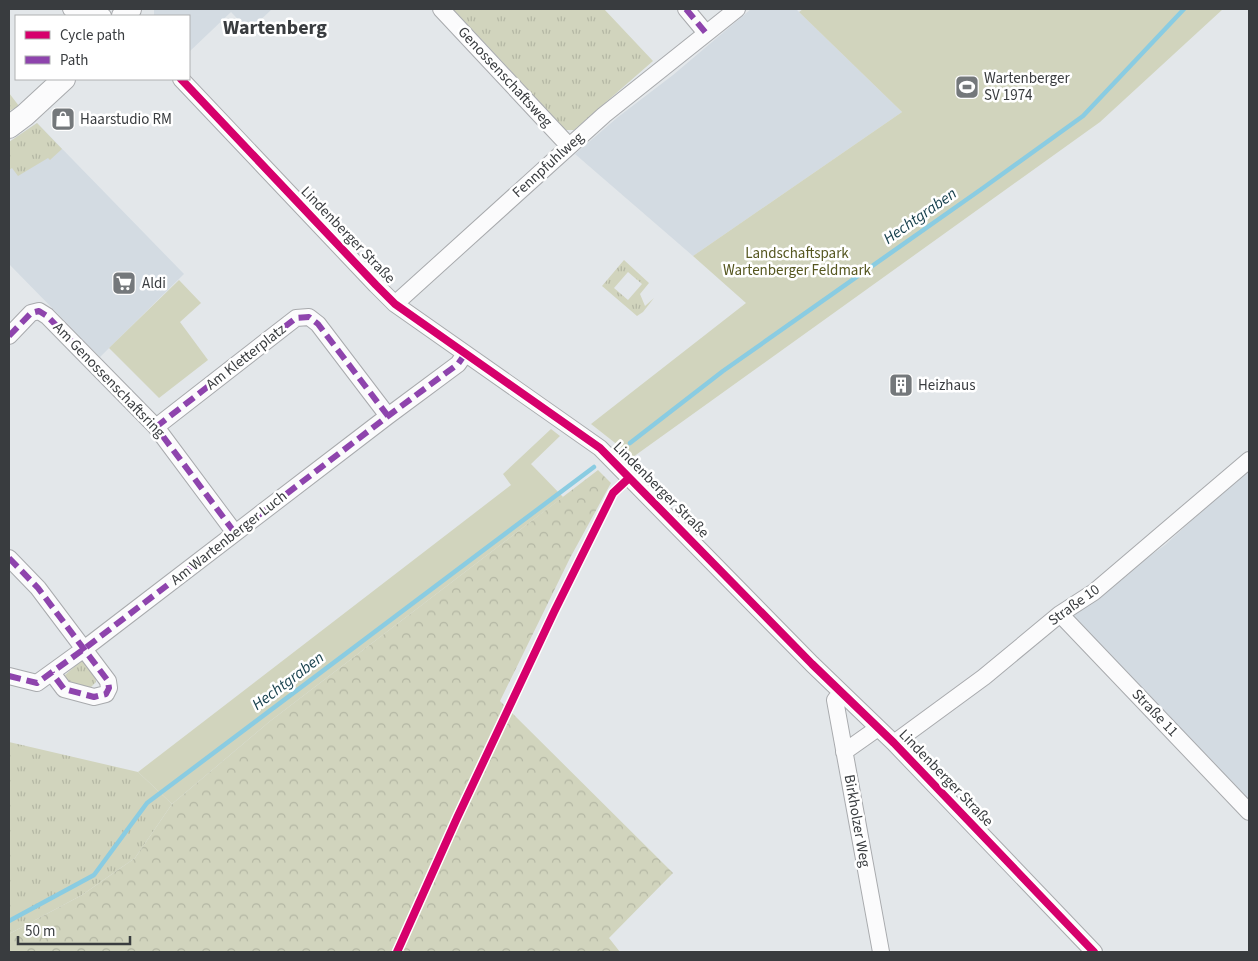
<svg xmlns="http://www.w3.org/2000/svg" width="1258" height="961" viewBox="0 0 1258 961" font-family="'Source Sans 3',sans-serif">
	<style>
		.built { fill: #d3dbe2 }
		.grass { fill: url(#grass-tufts); fill-rule: evenodd }
		.forest { fill: url(#forest-crowns) }
		.park { fill: #d1d4bd }
		.lines { fill: none; stroke-linecap: round; stroke-linejoin: round }
		.stream { stroke: #8acce2; stroke-width: 4.5 }
		.minor-casing { stroke: #a8aaad; stroke-width: 18 }
		.secondary-casing { stroke: #a8aaad; stroke-width: 24 }
		.minor { stroke: #fbfbfc; stroke-width: 16 }
		.secondary { stroke: #fbfbfc; stroke-width: 22 }
		.quiet { stroke: #8e44ad; stroke-width: 6; stroke-dasharray: 12 6; stroke-linecap: butt }
		.cycleway-casing { stroke: #fff; stroke-width: 11 }
		.cycleway { stroke: #d6006c; stroke-width: 8 }
		.labels { text-anchor: middle; dominant-baseline: central; stroke-width: 5; stroke-linejoin: round; paint-order: stroke }
		.street-label { font-size: 15px; fill: #393c3f; stroke: #fff }
		.poi-label { font-size: 15px; fill: #393c3f; stroke: #fff; text-anchor: start }
		.park-label { font-size: 15px; fill: #565720; stroke: #fff }
		.water-label { font-size: 16px; font-style: italic; fill: #133d4a; stroke: #fff }
		.district-label { font-size: 20px; font-weight: bold; fill: #393c3f; stroke: #fff }
	</style>
	<defs>
		<pattern id="grass-tufts" width="24" height="20" patternUnits="userSpaceOnUse" patternTransform="scale(1.25)"><rect width="24" height="20" fill="#d1d4bd"/><path d="M3 7l-1-3M5 7V3M7 7l1-3M15 17l-1-3M17 17v-4M19 17l1-3" fill="none" stroke="#b4b7a4"/></pattern>
		<pattern id="forest-crowns" width="20" height="18" patternUnits="userSpaceOnUse" patternTransform="scale(1.25)"><rect width="20" height="18" fill="#d1d4bd"/><path d="M2 6a3 3 0 1 1 6 0M12 15a3 3 0 1 1 6 0" fill="none" stroke="#b4b7a4"/></pattern>
	</defs>
	<rect width="100%" height="100%" fill="#e3e7ea"/>
	<path class="built" d="M 154,9 L 272,9 L 249,31 L 231,12 L 189,52 L 189,16 L 154,16 Z
		M 751,9 L 796,9 L 902,112 L 693,256 L 575,154 L 618,117 L 673,75 Z
		M 37,123 L 184,274 L 100,357 L 9,264 L 9,142 Z
		M 1249,468 L 1249,805 L 1069,615 L 1165,545 Z"/>
	<path class="grass" d="M 453,9 L 604,9 L 653,61 L 574,130 L 566,130 Z
		M 9,93 L 19,106 L 9,111 L 10,118 L 9,119 Z
		M 37,123 L 62,149 L 50,160 L 48,158 L 18,176 L 12,168 L 9,170 L 9,142 Z
		M 624,260 L 649,283 L 640,294 L 645,306 L 654,298 L 643,312 L 637,316 L 602,286 ZM 628,272 L 642,284 L 628,300 L 614,288 Z
		M 82,660 L 95,677 L 96,682 L 90,688 L 67,681 L 65,675 Z
		M 9,742 L 138,772 L 172,804 L 135,858 L 82,895 L 9,934 Z"/>
	<path class="forest" d="M 598,470 L 611,483 L 570,558 L 500,701 L 673,873 L 609,938 L 620,952 L 9,952 L 9,934 L 82,895 L 135,858 L 172,804 L 269,722 Z"/>
	<path class="park" d="M 803,9 L 1223,9 L 1100,122 L 633,457 L 591,424 L 746,303 L 693,256 L 902,112 L 799,12 Z
		M 179,280 L 201,303 L 180,322 L 208,360 L 159,398 L 109,348 Z
		M 551,429 L 560,436 L 531,464 L 563,497 L 269,722 L 172,804 L 138,772 L 511,485 L 503,474 Z"/>
	<g class="lines">
		<path class="stream" d="M 630,443 L 723,371 L 983,188 L 1083,116 L 1184,9
			M 9,921 L 94,875 L 147,803 L 594,467"/>
		<g class="minor-casing">
			<path id="minor" d="M 71,9 L 103,16
				M 441,9 L 569,146
				M 686,9 L 706,33
				M 181,79 L 376,285 L 395,304 L 600,448 L 812,664 L 894,743 L 1094,952
				M 395,304 L 604,115 L 737,9
				M 9,336 L 31,313 L 39,311 L 47,316 L 156,427 L 235,533
				M 156,427 L 296,318 L 309,317 L 318,324 L 388,416
				M 9,558 L 38,588 L 108,681 L 109,688 L 106,694 L 94,697 L 64,689 L 52,673
				M 1060,614 L 1249,812
				M 9,676 L 37,683 L 84,649 L 388,416 L 458,364 L 465,354
				M 841,693 L 835,700 L 881,952
				M 894,743 L 984,677 L 1060,614 L 1094,592 L 1249,460
				M 844,752 L 878,728"/>
		</g>
		<g class="secondary-casing">
			<path id="secondary" d="M 123,16 L 130,9
				M 9,127 L 25,115 L 64,79"/>
		</g>
		<use href="#minor" class="minor"/>
		<use href="#secondary" class="secondary"/>
		<path class="quiet" d="M 686,9 L 706,33
			M 9,336 L 31,313 L 39,311 L 47,316 L 156,427 L 235,533
			M 156,427 L 296,318 L 309,317 L 318,324 L 388,416
			M 9,558 L 38,588 L 108,681 L 109,688 L 106,694 L 94,697 L 64,689 L 52,673
			M 9,676 L 37,683 L 84,649 L 388,416 L 458,364 L 465,354"/>
		<g class="cycleway-casing">
			<path id="cycleway" d="M 181,79 L 376,285 L 395,304 L 600,448 L 812,664 L 894,743 L 1094,952
				M 397,952 L 457,818 L 554,612 L 613,493 L 629,478"/>
		</g>
		<use href="#cycleway" class="cycleway"/>
	</g>
	<defs>
		<g id="stadium-square" transform="scale(1.25)"><rect x="-9" y="-9" width="18" height="18" rx="4" fill="#74787b" stroke="#fff"/><path d="M0-5a6.5 5 0 1 0 0 10a6.5 5 0 1 0 0-10ZM-3.5-1.8h7v3.6h-7Z" fill="#fff"/></g>
		<g id="shop-square" transform="scale(1.25)"><rect x="-9" y="-9" width="18" height="18" rx="4" fill="#74787b" stroke="#fff"/><path d="M-5-2.5h2.3a2.7 3.5 0 0 1 5.4 0H5L5.5 6h-11ZM-1.5-2.5h3a1.5 2.3 0 0 0-3 0Z" fill="#fff"/></g>
		<g id="supermarket-square" transform="scale(1.25)"><rect x="-9" y="-9" width="18" height="18" rx="4" fill="#74787b" stroke="#fff"/><path d="M-6-5.5h2.5l.6 2H6L4.5 2H-2.5L-4.4-4H-6ZM-1.5 3.2a1.3 1.3 0 1 0 .1 0ZM3 3.2a1.3 1.3 0 1 0 .1 0Z" fill="#fff"/></g>
		<g id="building-square" transform="scale(1.25)"><rect x="-9" y="-9" width="18" height="18" rx="4" fill="#74787b" stroke="#fff"/><path d="M-4-6H4V6H1V3H-1V6H-4ZM-2.5-4.3h1.7v1.8h-1.7ZM.8-4.3h1.7v1.8H.8ZM-2.5-1h1.7V.8h-1.7ZM.8-1h1.7V.8H.8Z" fill="#fff"/></g>
	</defs>
	<g fill-rule="evenodd">
		<use href="#stadium-square" x="967" y="87"/>
		<use href="#shop-square" x="63" y="119"/>
		<use href="#supermarket-square" x="124" y="283"/>
		<use href="#building-square" x="901" y="385"/>
	</g>
	<g class="labels">
		<g class="street-label">
			<text transform="translate(505 77) rotate(47)">Genossenschaftsweg</text>
			<text transform="translate(548 165) rotate(-42)">Fennpfuhlweg</text>
			<text transform="translate(348 235) rotate(46)">Lindenberger Straße</text>
			<text transform="translate(246 357) rotate(-38)">Am Kletterplatz</text>
			<text transform="translate(109 380) rotate(46)">Am Genossenschaftsring</text>
			<text transform="translate(661 490) rotate(45)">Lindenberger Straße</text>
			<text transform="translate(229 538) rotate(-38)">Am Wartenberger Luch</text>
			<text transform="translate(1074 605) rotate(-36)">Straße 10</text>
			<text transform="translate(1155 713) rotate(46)">Straße 11</text>
			<text transform="translate(946 778) rotate(46)">Lindenberger Straße</text>
			<text transform="translate(857 821) rotate(80)">Birkholzer Weg</text>
		</g>
		<g class="poi-label">
			<text x="984" y="78">Wartenberger<tspan x="984" dy="17">SV 1974</tspan></text>
			<text x="80" y="119">Haarstudio RM</text>
			<text x="142" y="283">Aldi</text>
			<text x="918" y="385">Heizhaus</text>
		</g>
		<g class="park-label">
			<text x="797" y="253">Landschaftspark<tspan x="797" dy="17">Wartenberger Feldmark</tspan></text>
		</g>
		<g class="water-label">
			<text transform="translate(920 216) rotate(-35)">Hechtgraben</text>
			<text transform="translate(288 681) rotate(-37)">Hechtgraben</text>
		</g>
		<g class="district-label">
			<text x="275" y="28">Wartenberg</text>
		</g>
	</g>
	<rect width="1258" height="961" fill="none" stroke="#393c3f" stroke-width="20"/>
	<rect x="15" y="15" width="175" height="65" fill="#ffffff" stroke="#b0b1b2"/>
	<rect x="25" y="31" width="25" height="8" fill="#d6006c" stroke="#b0b1b2"/>
	<text x="60" y="40" font-size="15" fill="#393c3f">Cycle path</text>
	<rect x="25" y="56" width="25" height="8" fill="#8e44ad" stroke="#b0b1b2"/>
	<text x="60" y="65" font-size="15" fill="#393c3f">Path</text>
	<path d="M18 936v8h112v-8" fill="none" stroke="#393c3f" stroke-width="2.5"/>
	<text x="25" y="936" font-size="15" fill="#393c3f" stroke="#ffffff" stroke-width="4" paint-order="stroke">50 m</text>
</svg>
